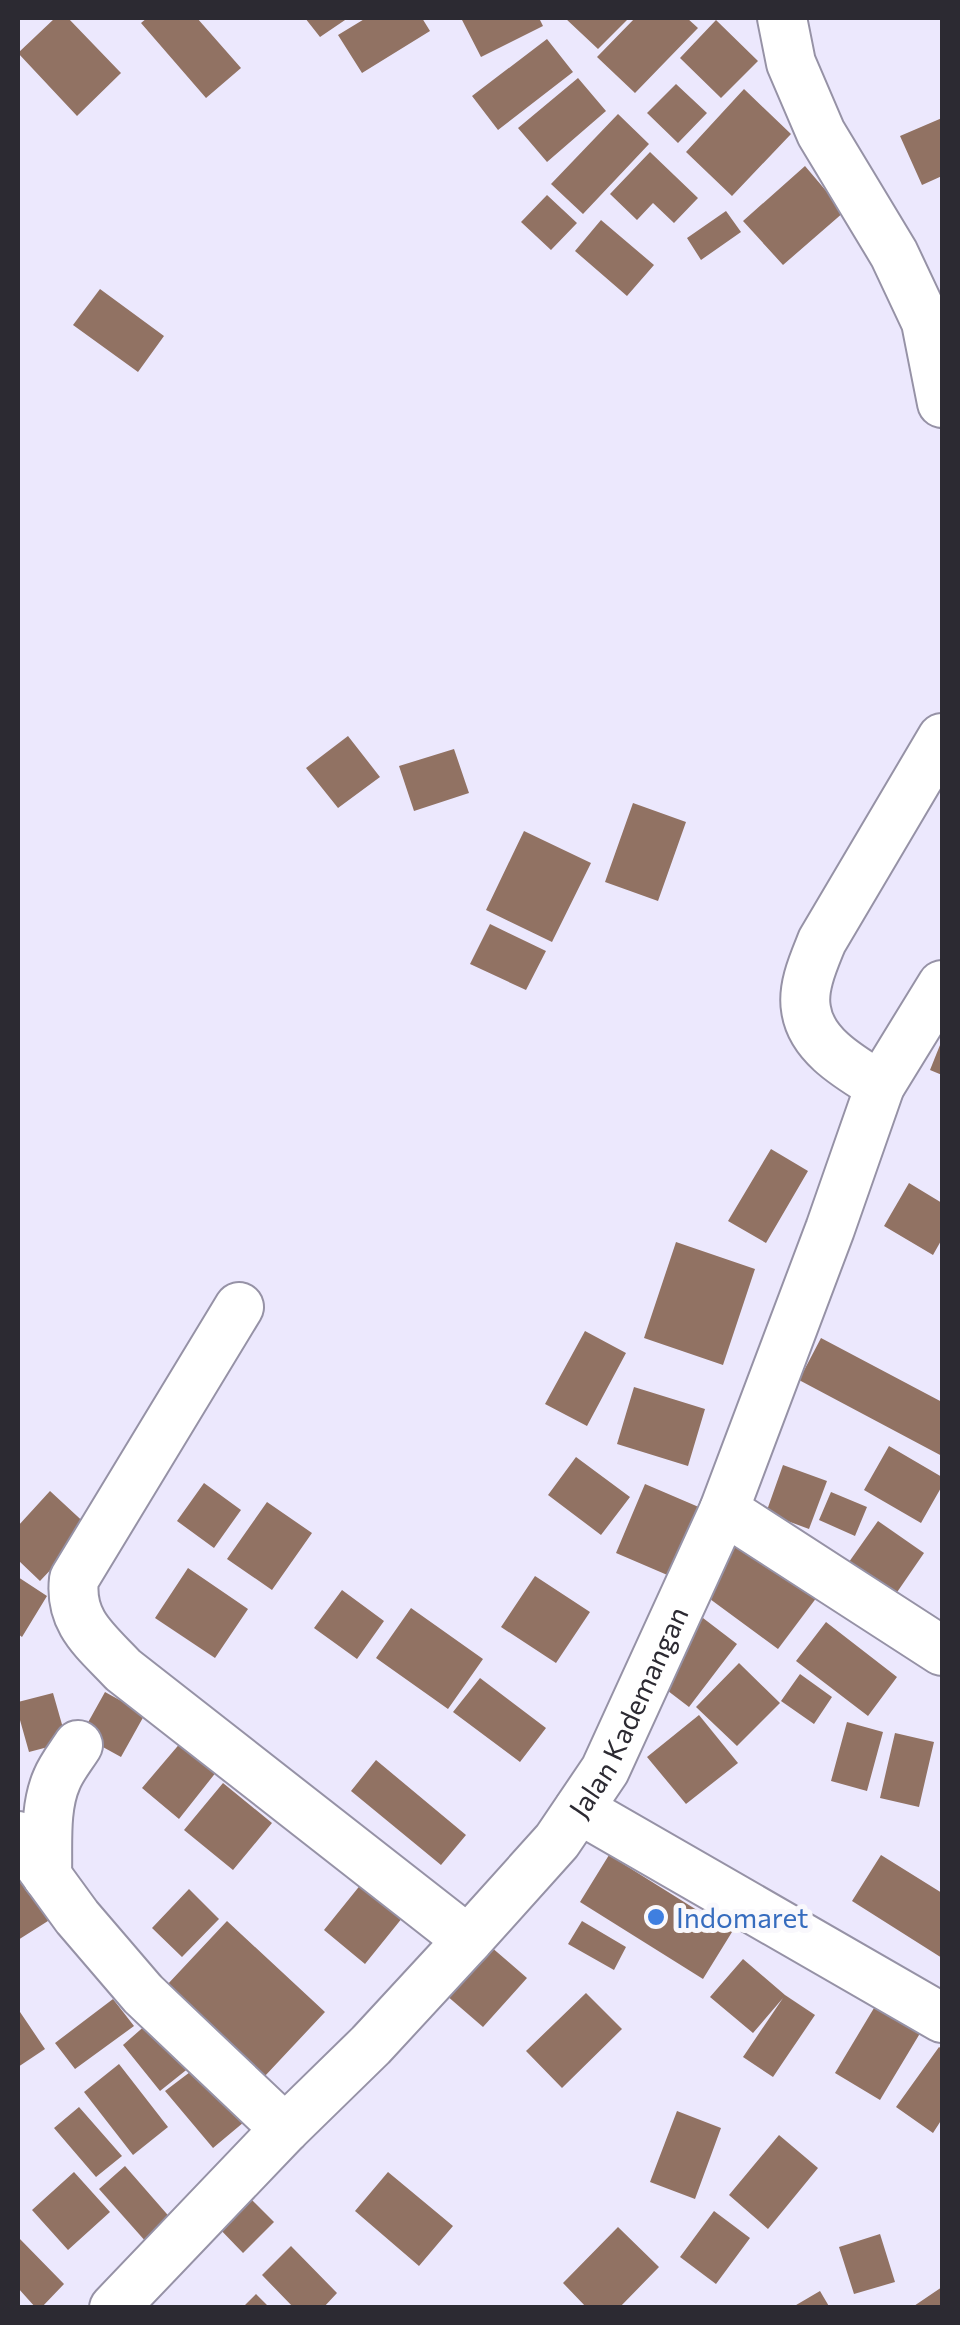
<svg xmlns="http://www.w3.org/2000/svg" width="960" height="2325" viewBox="0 0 960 2325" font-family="Commissioner,sans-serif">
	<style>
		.building { fill: #917263 }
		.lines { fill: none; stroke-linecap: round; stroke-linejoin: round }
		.minor-casing { stroke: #9692a6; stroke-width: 52 }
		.minor { stroke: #fff; stroke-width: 48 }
		.shop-dot { fill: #3f7fe0; stroke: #f9f8fc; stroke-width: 4 }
		.labels { text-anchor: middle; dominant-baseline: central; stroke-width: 10; stroke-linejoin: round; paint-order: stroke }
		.street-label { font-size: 28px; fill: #2c2a32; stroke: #f9f8fc }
		.shop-label { font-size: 28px; fill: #366cbe; stroke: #f9f8fc; text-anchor: start }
	</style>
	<rect width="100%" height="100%" fill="#ece8fd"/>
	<path class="building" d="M 55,18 L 68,18 L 121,73 L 77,116 L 18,53 Z
		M 147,18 L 197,18 L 241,68 L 206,98 L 141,23 Z
		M 305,18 L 348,18 L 320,37 Z
		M 366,18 L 422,18 L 430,31 L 362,73 L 338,35 Z
		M 461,18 L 539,18 L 543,26 L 481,57 Z
		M 565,18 L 629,18 L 598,49 Z
		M 635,18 L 687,18 L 698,28 L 635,93 L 597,57 Z
		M 716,20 L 758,61 L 721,98 L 680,58 Z
		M 547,39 L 573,72 L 498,130 L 472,96 Z
		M 578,78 L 606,111 L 547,162 L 518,128 Z
		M 676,84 L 707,113 L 678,143 L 647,113 Z
		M 744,89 L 791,134 L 732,196 L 686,152 Z
		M 618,114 L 649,144 L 583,214 L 551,184 Z
		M 942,118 L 942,176 L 922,185 L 900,136 Z
		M 650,152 L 698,198 L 674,223 L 653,203 L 637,220 L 610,194 Z
		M 805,166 L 844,212 L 783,265 L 743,221 Z
		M 547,195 L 577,223 L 551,250 L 521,222 Z
		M 726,211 L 741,232 L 701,260 L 687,238 Z
		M 601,220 L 654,265 L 627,296 L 575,251 Z
		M 100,289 L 164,336 L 138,372 L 73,325 Z
		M 348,736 L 380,777 L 338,808 L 306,768 Z
		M 454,749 L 469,793 L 414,811 L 399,766 Z
		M 633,803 L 686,822 L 658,901 L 605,882 Z
		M 524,831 L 591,863 L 552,942 L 486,910 Z
		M 490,924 L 546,951 L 526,990 L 470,964 Z
		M 942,1040 L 942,1075 L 930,1070 Z
		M 771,1149 L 808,1171 L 766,1243 L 728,1221 Z
		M 909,1183 L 942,1203 L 942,1239 L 933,1255 L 884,1226 Z
		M 676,1242 L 755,1269 L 723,1365 L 644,1338 Z
		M 585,1331 L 626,1353 L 587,1426 L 545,1404 Z
		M 821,1338 L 942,1402 L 942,1456 L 799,1380 Z
		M 634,1387 L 705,1409 L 688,1466 L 617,1444 Z
		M 889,1446 L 942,1477 L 942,1486 L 921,1523 L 864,1490 Z
		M 576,1457 L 630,1497 L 601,1535 L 548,1495 Z
		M 783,1465 L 827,1481 L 809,1529 L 766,1513 Z
		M 204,1483 L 241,1510 L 214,1548 L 177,1521 Z
		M 645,1484 L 701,1508 L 672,1577 L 616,1553 Z
		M 50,1491 L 90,1528 L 40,1581 L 18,1560 L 18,1526 Z
		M 831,1492 L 867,1507 L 855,1536 L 819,1520 Z
		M 267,1502 L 312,1533 L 272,1590 L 227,1559 Z
		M 878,1521 L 924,1553 L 891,1601 L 844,1569 Z
		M 734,1536 L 817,1597 L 778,1649 L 695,1588 Z
		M 188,1568 L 248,1609 L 215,1658 L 155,1618 Z
		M 535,1576 L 590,1612 L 556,1663 L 501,1627 Z
		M 18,1577 L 47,1596 L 22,1637 L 18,1634 Z
		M 342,1590 L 384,1621 L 357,1659 L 314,1628 Z
		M 411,1608 L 483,1659 L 448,1709 L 376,1658 Z
		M 703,1618 L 737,1644 L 689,1707 L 655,1681 Z
		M 826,1622 L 897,1677 L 868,1716 L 796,1661 Z
		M 739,1663 L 780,1703 L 737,1746 L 696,1707 Z
		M 800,1674 L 832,1697 L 814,1724 L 781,1701 Z
		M 480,1678 L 546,1728 L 520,1762 L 453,1712 Z
		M 105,1692 L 145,1714 L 121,1757 L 81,1735 Z
		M 53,1693 L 67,1742 L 29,1752 L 18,1713 L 18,1702 Z
		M 699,1715 L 738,1763 L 686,1804 L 647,1757 Z
		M 847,1722 L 883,1732 L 867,1791 L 831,1781 Z
		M 895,1733 L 934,1742 L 919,1807 L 880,1798 Z
		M 182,1741 L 217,1771 L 179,1819 L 142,1788 Z
		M 376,1760 L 466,1835 L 441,1865 L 351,1791 Z
		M 223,1783 L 272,1823 L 233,1870 L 184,1830 Z
		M 609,1855 L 732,1932 L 703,1979 L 580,1902 Z
		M 881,1855 L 942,1893 L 942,1958 L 852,1901 Z
		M 32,1874 L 59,1914 L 18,1940 L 18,1883 Z
		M 366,1878 L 407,1912 L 365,1964 L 324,1930 Z
		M 189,1889 L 219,1919 L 182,1957 L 152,1928 Z
		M 227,1921 L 325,2012 L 264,2077 L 166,1986 Z
		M 582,1921 L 626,1947 L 614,1970 L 568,1944 Z
		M 490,1946 L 527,1978 L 483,2027 L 446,1995 Z
		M 743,1959 L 785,1995 L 815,2015 L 773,2077 L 743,2057 L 783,1998 L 753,2033 L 710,1997 Z
		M 586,1993 L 622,2029 L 562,2088 L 526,2051 Z
		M 113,1999 L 134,2026 L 75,2069 L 55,2043 Z
		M 877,2003 L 922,2030 L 880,2100 L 835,2073 Z
		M 18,2009 L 45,2049 L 18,2067 Z
		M 156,2016 L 195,2063 L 160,2091 L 123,2045 Z
		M 939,2047 L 942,2049 L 942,2119 L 933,2133 L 896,2107 Z
		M 119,2064 L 168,2127 L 133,2155 L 84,2092 Z
		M 198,2066 L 244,2122 L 213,2148 L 165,2091 Z
		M 79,2107 L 122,2156 L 96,2177 L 54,2128 Z
		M 677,2111 L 721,2128 L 695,2199 L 650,2182 Z
		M 779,2135 L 818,2168 L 768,2229 L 729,2195 Z
		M 125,2166 L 173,2221 L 147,2243 L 99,2189 Z
		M 74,2172 L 110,2212 L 68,2250 L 32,2210 Z
		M 388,2172 L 453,2226 L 419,2266 L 355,2211 Z
		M 246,2194 L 274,2222 L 243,2253 L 215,2224 Z
		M 714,2211 L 750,2238 L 716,2284 L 680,2257 Z
		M 618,2227 L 659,2267 L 619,2308 L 587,2308 L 563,2283 Z
		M 880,2234 L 895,2282 L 854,2294 L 839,2247 Z
		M 18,2237 L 64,2284 L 41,2308 L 36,2308 L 18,2288 Z
		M 291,2246 L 337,2293 L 323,2308 L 294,2308 L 262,2275 Z
		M 942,2287 L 942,2308 L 911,2308 Z
		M 820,2291 L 830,2308 L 791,2308 Z
		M 256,2294 L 270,2308 L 242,2308 Z"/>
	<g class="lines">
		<g class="minor-casing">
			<g id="minor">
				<path d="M 782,18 L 791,63 L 821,133 L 894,254 L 926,322 L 942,403"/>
				<path d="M 880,1086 C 851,1068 811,1046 806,1009 C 802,987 814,961 822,941 L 942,738"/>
				<path d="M 239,1307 L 74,1579 C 69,1622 96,1641 123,1670 L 468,1940"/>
				<path d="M 724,1510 L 942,1651"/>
				<path d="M 579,1809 L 942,2018"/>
				<path d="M 18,1836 L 77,1917 L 143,1994 L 285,2129"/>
				<path d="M 47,1876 C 48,1845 44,1808 57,1779 C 62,1767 71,1756 78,1745"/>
				<path id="s1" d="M 114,2308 L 285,2129 L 371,2045 L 468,1940 L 557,1841 L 605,1770 L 724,1510 L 830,1229 L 880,1086 L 942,985"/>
			</g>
		</g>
		<use href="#minor" class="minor"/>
	</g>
	<circle class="shop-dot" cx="656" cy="1917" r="10"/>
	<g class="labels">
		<g class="street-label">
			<text stroke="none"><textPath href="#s1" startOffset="792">Jalan Kademangan</textPath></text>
		</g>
		<g class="shop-label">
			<text x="676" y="1917">Indomaret</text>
		</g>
	</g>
	<rect width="960" height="2325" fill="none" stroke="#2c2a32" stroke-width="40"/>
</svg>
